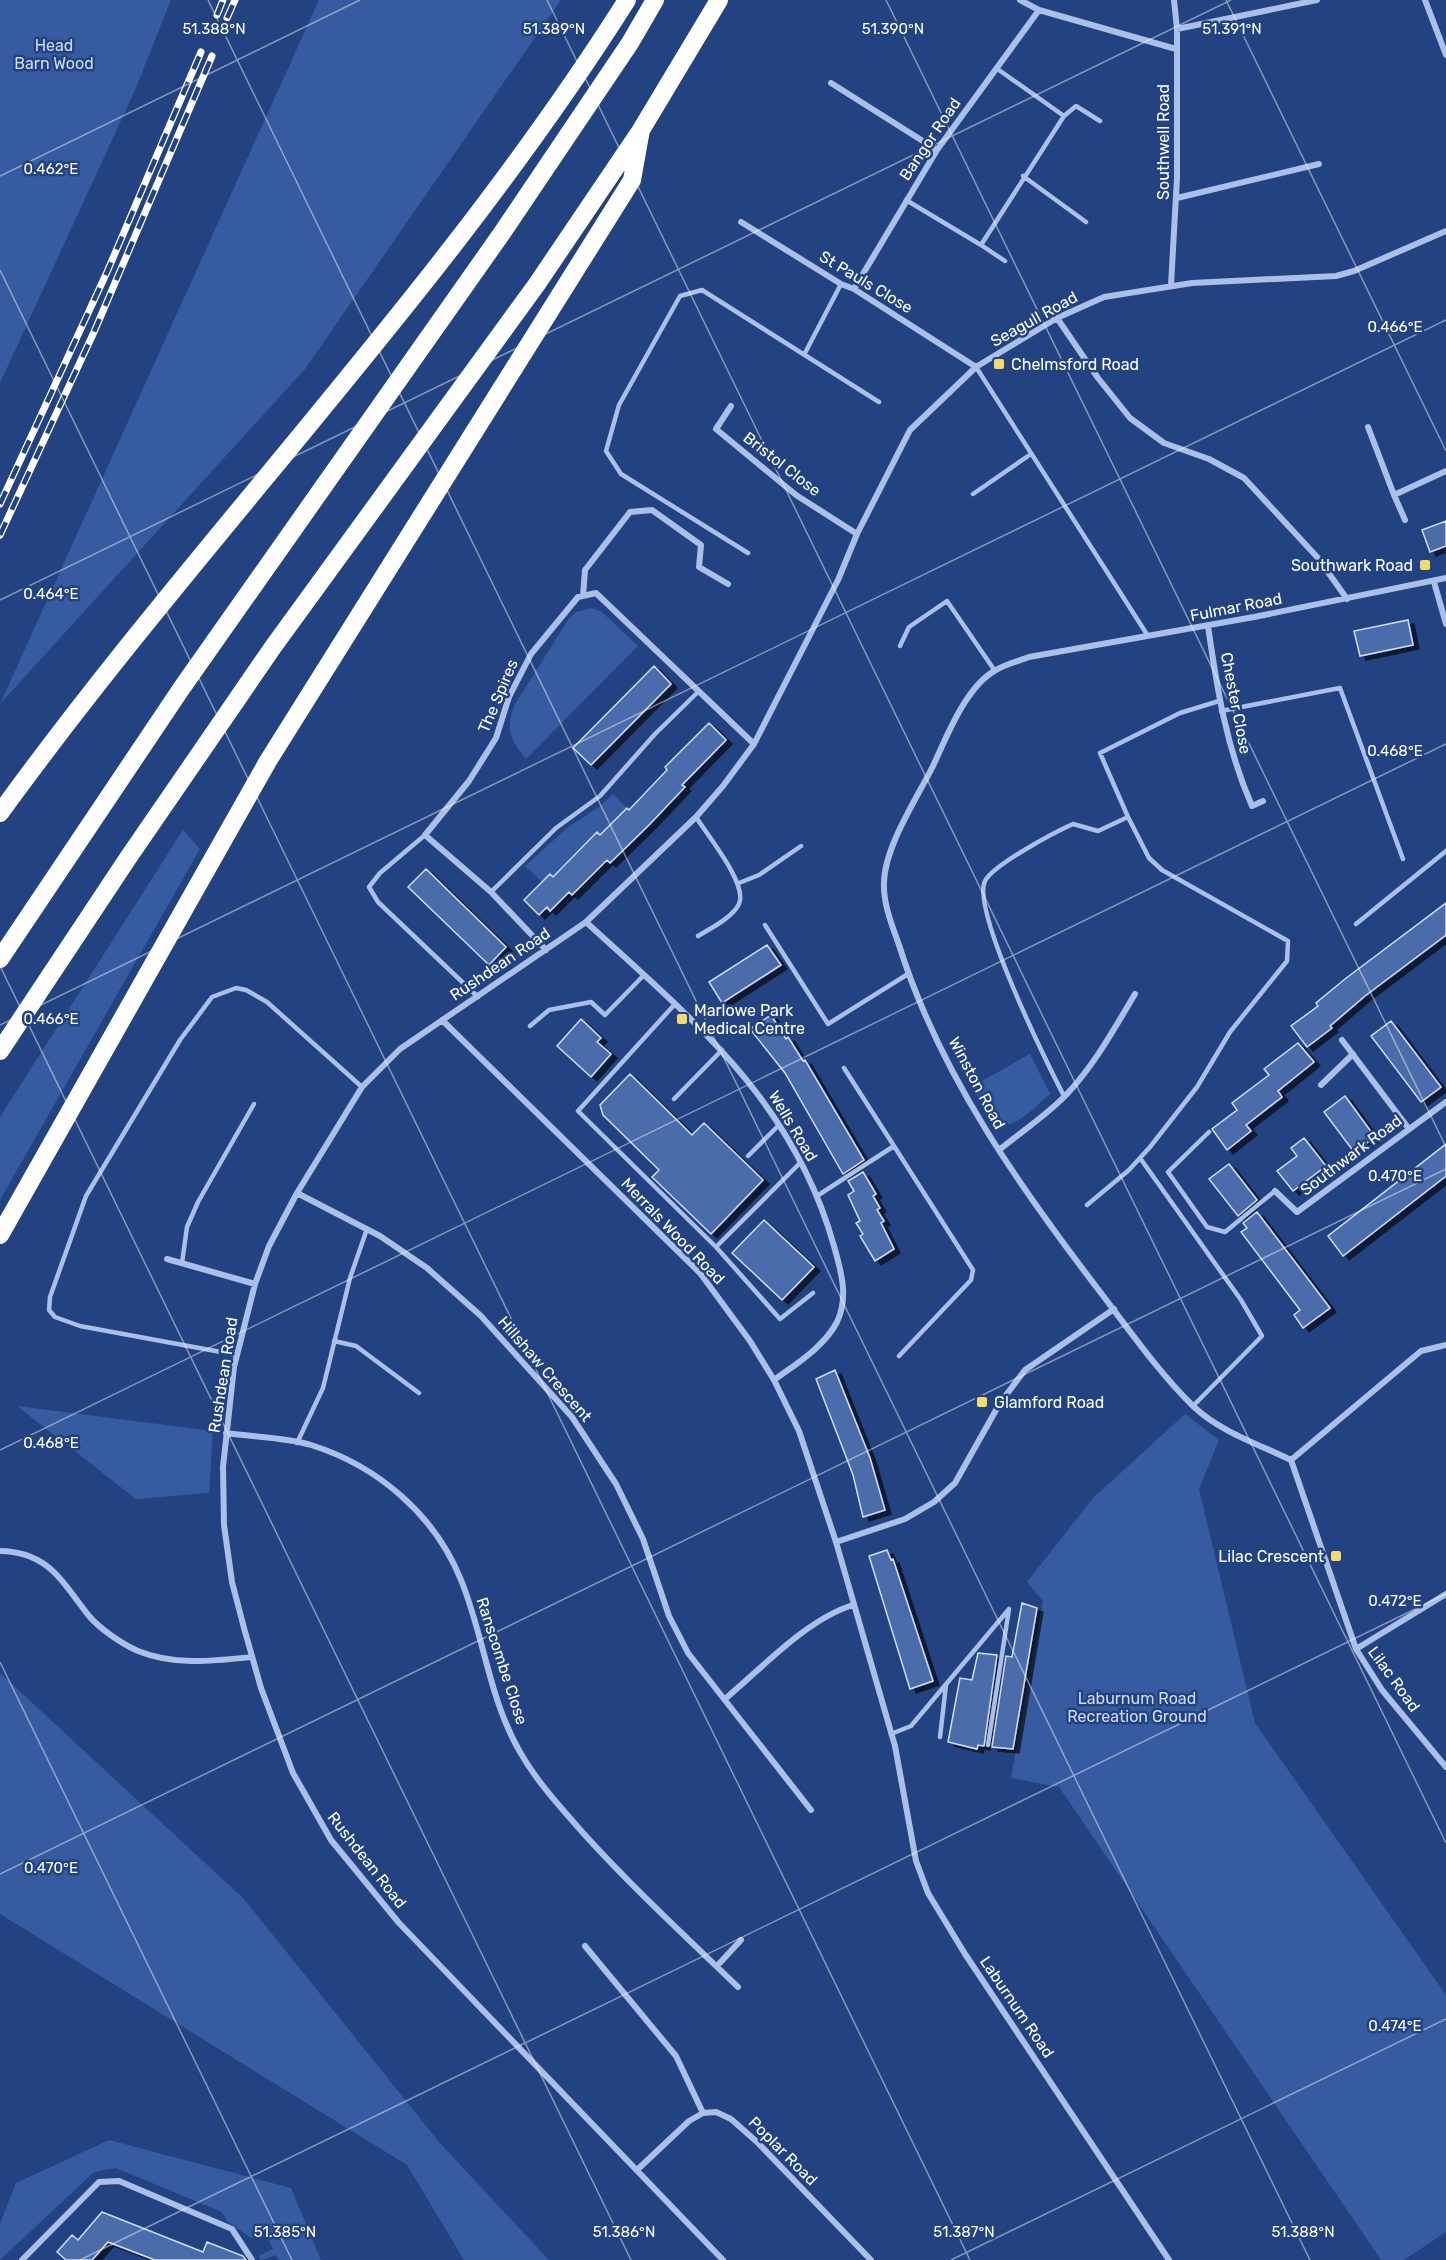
<svg xmlns="http://www.w3.org/2000/svg" width="1446" height="2260" viewBox="0 0 1446 2260" font-family="Rubik,sans-serif">
	<style>
		.green { fill: #375ba0 }
		.building { fill: #4b6cab; stroke: #cedcf6; stroke-width: 1.5; filter: url(#shadow) }
		.lines { fill: none; stroke-linecap: round; stroke-linejoin: round }
		.lane { stroke: #aac0e8; stroke-width: 4.5 }
		.street { stroke: #aac0e8; stroke-width: 6 }
		.highway { stroke: #fff; stroke-width: 18 }
		.rail-casing { stroke: #fff; stroke-width: 7 }
		.rail { stroke: #224282; stroke-width: 4.5; stroke-dasharray: 14; stroke-linecap: butt }
		.ticks { fill: none; stroke: #fff; stroke-width: 1.5; stroke-opacity: 0.45 }
		.poi-dot { fill: #f3da6d; stroke: #224282; stroke-width: 2 }
		.labels { text-anchor: middle; dominant-baseline: central; stroke-width: 5; stroke-linejoin: round; paint-order: stroke }
		.park-label { font-size: 16px; fill: #cedcf6; stroke: #224282 }
		.street-label { font-size: 16px; fill: #fff; stroke: #224282 }
		.poi-label { font-size: 16px; fill: #fff; stroke: #224282; text-anchor: start }
		.ticks-label { font-size: 15px; text-anchor: middle; fill: #fff; stroke: #224282; stroke-width: 5; stroke-linejoin: round; paint-order: stroke }
	</style>
	<defs>
		<filter id="shadow"><feDropShadow dx="6" dy="4" stdDeviation="0" flood-color="#0009"/></filter>
	</defs>
	<rect width="100%" height="100%" fill="#224282"/>
	<path class="green" d="M 0,0 L 171,0 L 136,88 L 0,383 Z
		M 319,0 L 561,0 L 305,369 L 0,704 Z
		M 592,608 L 602,612 L 638,646 L 526,759 C 510,740 505,728 515,704 L 568,620 L 576,612 Z
		M 613,794 L 627,808 L 600,835 L 597,832 L 553,877 L 550,874 L 542,882 L 525,866 L 567,828 L 599,807 Z
		M 183,830 L 200,849 L 0,1200 L 0,1117 Z
		M 1030,1054 L 1050,1094 C 1034,1107 1018,1128 995,1126 L 986,1115 L 973,1086 Z
		M 17,1406 L 213,1431 L 209,1493 L 136,1499 Z
		M 1185,1414 L 1219,1440 L 1199,1489 L 1255,1723 L 1446,1995 L 1446,2232 L 1404,2260 L 1381,2260 L 1059,1787 L 1011,1778 L 1043,1601 L 1027,1582 L 1093,1498 Z
		M 0,1673 L 244,1899 L 439,2142 L 549,2260 L 464,2260 L 407,2165 L 0,1914 Z
		M 109,2140 L 291,2188 L 321,2260 L 279,2260 L 276,2255 L 261,2260 L 259,2256 L 273,2249 L 264,2231 L 251,2238 L 227,2221 L 222,2212 L 116,2168 L 94,2172 L 0,2260 L 0,2224 L 16,2183 Z"/>
	<path class="building" d="M 1446,521 L 1446,546 L 1430,552 L 1422,530 Z
		M 1408,620 L 1413,645 L 1360,656 L 1354,631 Z
		M 654,666 L 671,684 L 591,765 L 573,748 Z
		M 709,723 L 726,740 L 682,785 L 685,787 L 650,824 L 610,863 L 607,860 L 572,895 L 569,892 L 550,911 L 547,907 L 539,915 L 524,900 L 550,874 L 553,877 L 597,832 L 600,835 L 627,808 L 629,810 L 667,770 L 665,767 Z
		M 426,869 L 506,947 L 489,965 L 408,887 Z
		M 1446,903 L 1446,935 L 1365,996 L 1330,1026 L 1332,1028 L 1307,1047 L 1291,1026 L 1318,1006 L 1316,1003 L 1345,979 Z
		M 767,945 L 781,965 L 722,1003 L 709,982 Z
		M 771,1015 L 786,1039 L 788,1037 L 803,1061 L 805,1060 L 864,1160 L 843,1174 L 785,1073 L 750,1029 Z
		M 581,1019 L 601,1038 L 597,1042 L 611,1054 L 591,1077 L 557,1046 Z
		M 1391,1021 L 1441,1087 L 1421,1102 L 1371,1036 Z
		M 1298,1043 L 1314,1062 L 1278,1091 L 1282,1097 L 1246,1125 L 1251,1131 L 1227,1150 L 1212,1129 L 1237,1110 L 1232,1103 L 1269,1075 L 1264,1069 Z
		M 630,1074 L 692,1135 L 704,1123 L 763,1180 L 711,1234 L 652,1177 L 659,1170 L 603,1115 L 600,1105 Z
		M 1345,1096 L 1375,1137 L 1354,1152 L 1324,1112 Z
		M 1304,1138 L 1326,1166 L 1293,1191 L 1277,1171 L 1297,1156 L 1291,1148 Z
		M 1446,1144 L 1446,1176 L 1343,1256 L 1328,1236 Z
		M 1229,1164 L 1257,1200 L 1238,1216 L 1209,1179 Z
		M 863,1172 L 876,1194 L 873,1196 L 880,1208 L 877,1210 L 884,1221 L 881,1223 L 894,1249 L 875,1261 L 860,1236 L 863,1234 L 856,1223 L 860,1221 L 848,1195 L 854,1191 L 848,1181 Z
		M 1257,1212 L 1330,1308 L 1303,1328 L 1294,1315 L 1300,1310 L 1241,1232 L 1247,1228 L 1243,1223 Z
		M 764,1220 L 814,1267 L 782,1300 L 732,1253 Z
		M 835,1370 L 870,1458 L 885,1510 L 863,1517 L 853,1475 L 816,1379 Z
		M 887,1550 L 891,1560 L 893,1559 L 933,1681 L 910,1689 L 869,1556 Z
		M 1022,1603 L 1037,1608 L 1013,1749 L 992,1747 L 1006,1656 L 1012,1657 Z
		M 978,1653 L 997,1655 L 984,1746 L 978,1745 L 977,1749 L 948,1742 L 960,1678 L 972,1680 Z
		M 102,2212 L 203,2252 L 207,2242 L 243,2256 L 246,2260 L 155,2260 L 108,2242 L 92,2260 L 66,2260 L 57,2252 L 72,2235 L 78,2240 Z"/>
	<g class="lines">
		<path class="lane" d="M 1064,116 L 1076,106 L 1100,121
			M 1023,176 L 1086,222
			M 906,200 L 981,245 L 1064,116 L 996,68
			M 981,245 L 1005,261
			M 805,353 L 841,284
			M 976,367 L 1148,636
			M 973,494 L 1031,454
			M 748,553 L 621,474 L 606,451 L 619,405 L 680,296 L 702,290 L 879,402
			M 900,646 L 909,627 L 947,601 L 995,671
			M 1221,711 L 1340,688 L 1403,859
			M 696,817 C 707,835 748,884 739,904 C 732,918 711,928 698,936
			M 425,835 L 380,873 L 369,887 L 378,902 L 478,997
			M 739,883 L 759,875 L 801,846
			M 491,892 L 556,828 L 600,796 L 655,734 L 699,691
			M 1356,924 L 1446,851
			M 765,925 L 828,1024 L 908,974
			M 675,1004 L 578,1111 L 716,1247 L 800,1163
			M 530,1026 L 549,1010 L 591,1002 L 605,1015 L 644,975
			M 1064,1096 C 1047,1064 971,909 985,881 C 993,865 1055,832 1073,824 L 1098,831 L 1128,817 L 1100,753 L 1180,713 L 1219,701
			M 674,1099 L 722,1050
			M 1209,1132 L 1168,1172 L 1207,1227 L 1225,1232 L 1275,1191
			M 894,1146 L 973,1270 L 971,1280 L 899,1356
			M 748,1156 L 779,1125
			M 1140,1158 L 1241,1300 L 1262,1336 L 1193,1406
			M 817,1196 L 894,1146 L 844,1068
			M 1087,1205 L 1129,1170 L 1150,1147 L 1197,1087 L 1230,1032 L 1287,961 L 1288,941 L 1162,870 L 1149,858 L 1128,817
			M 716,1247 L 780,1319 L 813,1293
			M 182,1263 L 187,1227 L 198,1202 L 254,1104
			M 334,1341 L 356,1346 L 419,1393
			M 237,1355 L 80,1326 L 55,1317 L 49,1310 L 50,1297 L 86,1196 L 180,1040 L 212,997 L 236,988 L 246,990 L 267,1002 L 362,1087
			M 297,1443 L 323,1388 L 350,1278 L 367,1229
			M 891,1734 L 911,1726 L 1009,1609 L 988,1745
			M 940,1737 L 946,1685"/>
		<path class="street" d="M 1020,0 L 1039,10 L 1176,49
			M 1425,0 L 1446,55
			M 1177,29 L 1317,0
			M 831,83 L 937,150
			M 1177,198 L 1319,164
			M 741,222 L 841,284 L 854,289 L 976,367
			M 1171,285 L 1177,178 L 1177,29 L 1174,0
			M 854,289 L 937,150 L 1039,10
			M 1057,318 L 1098,378 L 1130,418 L 1164,443 L 1209,459 L 1244,478 L 1318,558 L 1347,599
			M 731,406 L 716,429 L 796,495 L 857,534
			M 1368,427 L 1394,495 L 1446,471
			M 1394,495 L 1405,520
			M 1434,582 L 1446,624
			M 583,596 L 585,570 L 630,512 L 652,510 L 701,545 L 699,567 L 728,584
			M 1208,626 C 1217,688 1226,747 1252,806 L 1263,801
			M 586,922 C 693,1020 793,1100 834,1246 C 841,1271 849,1297 837,1322 C 824,1347 796,1364 774,1380
			M 546,950 L 491,892 L 425,835 L 469,781 L 496,738 L 509,697 L 531,654 L 578,597 L 596,593 L 754,744
			M 442,1020 L 700,1273 L 750,1341 L 774,1380 L 799,1431 L 836,1542 L 895,1746 L 916,1861 L 928,1893 L 965,1954 L 1169,2260
			M 1342,1040 L 1409,1129
			M 1321,1085 L 1353,1054
			M 999,1150 C 1021,1132 1047,1115 1067,1094 C 1095,1064 1114,1029 1135,994
			M 1275,1191 L 1297,1212 L 1446,1102
			M 297,1193 L 380,1236 L 427,1268 L 481,1316 L 572,1417 L 616,1484 L 643,1539 L 669,1616 L 688,1653 L 811,1810
			M 167,1259 L 255,1284
			M 226,1433 C 253,1437 285,1437 311,1445 C 378,1466 435,1515 461,1580 C 484,1636 489,1699 520,1752 C 537,1782 561,1808 584,1834 C 633,1888 686,1937 738,1987
			M 1291,1460 C 1258,1444 1221,1432 1194,1407 C 1161,1375 1132,1334 1104,1297 C 1022,1190 940,1076 899,945 C 892,925 883,904 884,882 C 885,846 917,798 933,766 C 947,736 966,686 996,670 C 1006,664 1019,661 1029,657 L 1254,617 L 1446,578
			M 1291,1460 L 1356,1649 L 1382,1690 L 1446,1767
			M 1291,1460 L 1421,1351 L 1446,1345
			M 836,1542 L 905,1519 L 934,1502 L 955,1483 L 1000,1403 L 1025,1370 L 1114,1309
			M 0,1551 C 49,1552 62,1582 89,1616 C 100,1629 122,1644 138,1651 C 175,1666 213,1661 252,1657
			M 1356,1649 L 1446,1594
			M 725,1699 C 762,1668 807,1619 853,1605
			M 585,1946 L 676,2056 L 703,2113
			M 717,1966 L 741,1940
			M 637,2170 L 689,2121 L 703,2113 L 716,2112 L 731,2119 L 757,2142 L 871,2260
			M 22,2260 L 99,2182 L 119,2181 L 232,2229 L 252,2260
			M 723,2260 L 399,1923 L 331,1840 L 293,1773 L 261,1688 L 244,1628 L 232,1582 L 224,1525 L 223,1467 L 234,1367 L 255,1284 L 269,1246 L 297,1193 L 362,1087 L 400,1049 L 586,922 L 696,817 L 723,786 L 754,744 L 838,580 L 857,534 L 910,430 L 976,367 L 1057,318 L 1104,297 L 1192,283 L 1336,276 L 1354,271 L 1446,231"/>
		<path class="highway" d="M 0,813 C 201,536 444,290 627,0
			M 0,959 L 181,689 L 502,233 L 630,43 L 655,0
			M 0,1051 L 128,858 L 273,647 L 537,284 L 641,130 L 719,0
			M 0,1235 L 268,761 L 632,180 L 641,130"/>
		<g class="rail-casing">
			<path id="rail" d="M 217,15 L 223,0
				M 227,18 L 235,0
				M 0,504 L 107,272 L 201,52
				M 0,535 L 94,332 L 212,56"/>
		</g>
		<use href="#rail" class="rail"/>
	</g>
	<path class="ticks" d="M 208,0 L 1310,2260M 547,0 L 1446,1843M 886,0 L 1446,1147M 1226,0 L 1446,451M 0,176 L 360,0M 0,270 L 970,2260M 0,600 L 1231,0M 0,966 L 631,2260M 0,1025 L 1446,320M 0,1450 L 1446,744M 0,1662 L 292,2260M 0,1874 L 1446,1169M 80,2260 L 1446,1594M 951,2260 L 1446,2019"/>
	<g class="poi-dot">
		<rect x="993" y="358" width="12" height="12" rx="3"/>
		<rect x="1419" y="559" width="12" height="12" rx="3"/>
		<rect x="676" y="1013" width="12" height="12" rx="3"/>
		<rect x="976" y="1396" width="12" height="12" rx="3"/>
		<rect x="1330" y="1550" width="12" height="12" rx="3"/>
	</g>
	<g class="labels">
		<g class="park-label">
			<text x="54" y="45">Head<tspan x="54" dy="18">Barn Wood</tspan></text>
			<text x="1137" y="1698">Laburnum Road<tspan x="1137" dy="18">Recreation Ground</tspan></text>
		</g>
		<g class="street-label">
			<text transform="translate(930 139) rotate(-56)">Bangor Road</text>
			<text transform="translate(1163 142) rotate(-90)">Southwell Road</text>
			<text transform="translate(866 282) rotate(31)">St Pauls Close</text>
			<text transform="translate(1034 319) rotate(-29)">Seagull Road</text>
			<text transform="translate(782 464) rotate(38)">Bristol Close</text>
			<text transform="translate(1236 607) rotate(-11)">Fulmar Road</text>
			<text transform="translate(498 696) rotate(-67)">The Spires</text>
			<text transform="translate(1236 703) rotate(79)">Chester Close</text>
			<text transform="translate(500 964) rotate(-34)">Rushdean Road</text>
			<text transform="translate(977 1083) rotate(62)">Winston Road</text>
			<text transform="translate(793 1126) rotate(59)">Wells Road</text>
			<text transform="translate(1351 1155) rotate(-37)">Southwark Road</text>
			<text transform="translate(673 1231) rotate(46)">Merrals Wood Road</text>
			<text transform="translate(545 1369) rotate(49)">Hillshaw Crescent</text>
			<text transform="translate(223 1375) rotate(-81)">Rushdean Road</text>
			<text transform="translate(502 1661) rotate(72)">Ranscombe Close</text>
			<text transform="translate(1394 1679) rotate(54)">Lilac Road</text>
			<text transform="translate(367 1860) rotate(52)">Rushdean Road</text>
			<text transform="translate(1017 2007) rotate(56)">Laburnum Road</text>
			<text transform="translate(783 2151) rotate(45)">Poplar Road</text>
		</g>
		<g class="poi-label">
			<text x="1011" y="364">Chelmsford Road</text>
			<text x="1413" y="565" text-anchor="end">Southwark Road</text>
			<text x="694" y="1010">Marlowe Park<tspan x="694" dy="18">Medical Centre</tspan></text>
			<text x="994" y="1402">Glamford Road</text>
			<text x="1324" y="1556" text-anchor="end">Lilac Crescent</text>
		</g>
	</g>
	<g class="ticks-label">
		<text x="214" y="34">51.388°N</text>
		<text x="554" y="34">51.389°N</text>
		<text x="893" y="34">51.390°N</text>
		<text x="1232" y="34">51.391°N</text>
		<text x="51" y="174">0.462°E</text>
		<text x="1395" y="332">0.466°E</text>
		<text x="51" y="599">0.464°E</text>
		<text x="1395" y="756">0.468°E</text>
		<text x="51" y="1024">0.466°E</text>
		<text x="1395" y="1181">0.470°E</text>
		<text x="51" y="1448">0.468°E</text>
		<text x="1395" y="1606">0.472°E</text>
		<text x="51" y="1873">0.470°E</text>
		<text x="1395" y="2031">0.474°E</text>
		<text x="285" y="2237">51.385°N</text>
		<text x="624" y="2237">51.386°N</text>
		<text x="964" y="2237">51.387°N</text>
		<text x="1303" y="2237">51.388°N</text>
	</g>
</svg>
